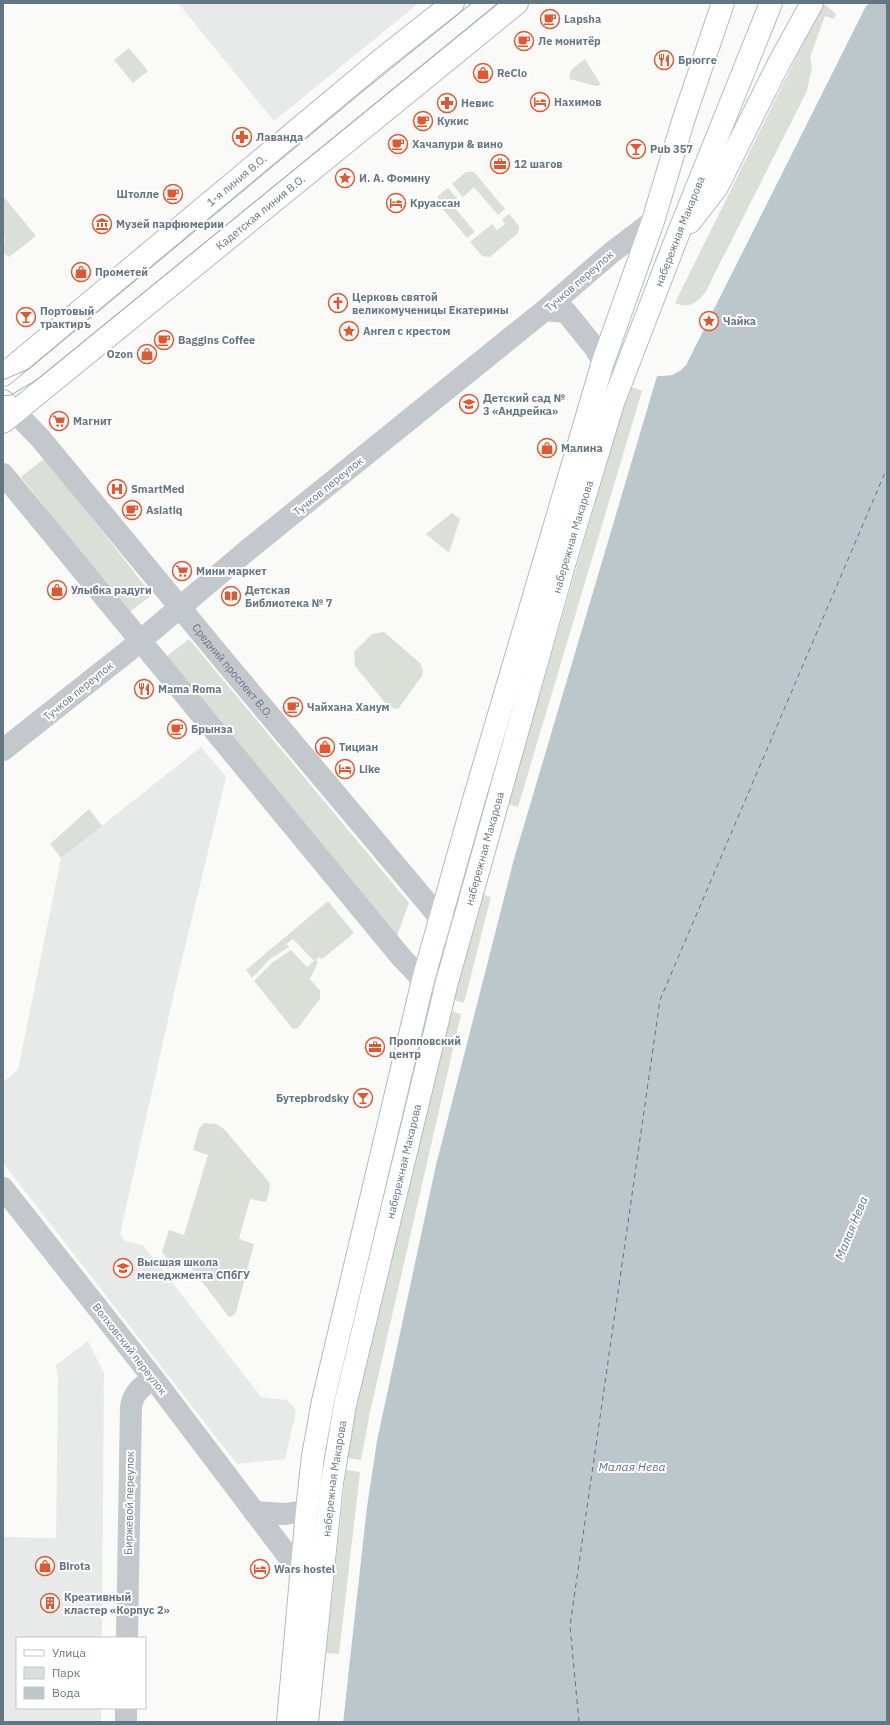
<svg xmlns="http://www.w3.org/2000/svg" width="890" height="1725" viewBox="0 0 890 1725" font-family="'IBM Plex Sans',sans-serif">
	<style>
		.built { fill: #e8e9e9 }
		.green { fill: #dadfd7 }
		.water { fill: #bbc7cb }
		.pier { fill: #fafaf8 }
		.lines { fill: none; stroke-linecap: round; stroke-linejoin: round }
		.ferry { stroke: #60757c; stroke-width: 1; stroke-dasharray: 5 4; stroke-linecap: butt }
		.secondary-casing { stroke: #b3babf; stroke-width: 24 }
		.primary-casing { stroke: #b5babe; stroke-width: 24 }
		.minor { stroke: #c3c8cc; stroke-width: 22 }
		.tertiary { stroke: #c3c8cc; stroke-width: 22 }
		.secondary { stroke: #fff; stroke-width: 22 }
		.primary { stroke: #fff; stroke-width: 22 }
		.tram { stroke: #a2aab0; stroke-width: 1 }
		.labels { text-anchor: middle; dominant-baseline: central; stroke-width: 4; stroke-linejoin: round; paint-order: stroke }
		.poi-label { font-size: 11px; font-weight: bold; fill: #657683; stroke: #fff; text-anchor: start }
		.street-label { font-size: 11px; fill: #657683; stroke: #fff }
		.water-label { font-size: 12px; font-style: italic; fill: #60757c; stroke: #fff }
	</style>
	<rect width="100%" height="100%" fill="#fafaf8"/>
	<path class="built" d="M 178,3 L 419,3 L 274,121 Z
		M 201,747 L 226,777 L 176,984 L 120,1234 L 125,1241 L 143,1245 L 261,1397 L 287,1400 L 293,1406 L 296,1412 L 285,1459 L 237,1464 L 3,1163 L 3,1082 L 18,1070 L 61,858 Z
		M 88,1341 L 104,1373 L 102,1638 L 17,1638 L 17,1708 L 101,1708 L 101,1722 L 3,1722 L 3,1537 L 56,1538 L 58,1378 L 56,1365 Z"/>
	<path class="green" d="M 823,3 L 836,14 L 834,19 L 825,16 L 810,57 L 812,67 L 807,91 L 705,293 C 696,303 688,309 675,303 Z
		M 129,48 L 148,71 L 133,83 L 114,60 Z
		M 585,59 L 601,85 L 596,86 L 570,79 C 567,70 579,64 585,59 Z
		M 466,172 L 474,172 L 505,209 L 498,215 L 474,187 L 463,197 L 452,184 Z
		M 448,188 L 459,201 L 453,206 L 475,232 L 467,238 L 437,202 L 438,196 Z
		M 3,196 L 36,236 L 9,257 L 3,252 L 5,238 L 3,235 Z
		M 509,214 L 519,226 L 518,233 L 490,257 L 482,256 L 470,242 L 492,224 L 497,230 L 505,224 L 502,219 Z
		M 632,387 L 642,391 L 518,807 L 508,804 L 623,407 Z
		M 45,458 L 152,595 L 128,613 L 21,477 Z
		M 452,513 L 460,519 L 449,553 L 426,534 Z
		M 384,632 L 420,663 L 423,670 L 422,676 L 398,709 L 392,708 L 387,705 L 355,666 L 354,652 L 372,634 Z
		M 189,639 L 409,903 L 397,936 L 166,657 Z
		M 89,809 L 102,826 L 61,858 L 50,844 Z
		M 482,894 L 491,897 L 464,1003 L 454,1000 Z
		M 328,901 L 354,933 L 322,959 L 319,957 L 316,960 L 318,962 L 310,979 L 320,991 L 320,999 L 298,1028 L 293,1029 L 254,981 L 273,962 L 291,950 L 307,967 L 314,961 L 293,939 L 286,944 L 289,947 L 270,959 L 252,978 L 246,970 Z
		M 451,1011 L 461,1014 L 370,1412 L 361,1460 L 348,1458 L 356,1408 Z
		M 204,1123 L 216,1124 L 224,1129 L 269,1182 L 270,1187 L 266,1202 L 250,1199 L 239,1239 L 254,1244 L 236,1312 L 233,1316 L 229,1317 L 186,1261 L 175,1269 L 162,1252 L 169,1230 L 184,1235 L 208,1155 L 193,1150 L 199,1128 Z
		M 346,1470 L 360,1472 L 339,1654 L 326,1653 Z"/>
	<path class="water" d="M 870,3 L 887,3 L 887,1722 L 343,1722 L 367,1507 L 377,1441 L 436,1165 L 514,859 L 657,376 L 672,375 L 686,365 L 866,6 Z"/>
	<path class="pier" d="M 702,326 L 704,327 L 686,365 L 680,371 L 672,375 L 657,376 L 657,374 L 672,373 L 679,370 L 684,364 Z
		M 347,1663 L 349,1663 L 347,1685 L 343,1722 L 341,1722 Z"/>
	<g class="lines">
		<path class="ferry" d="M 579,1722 L 570,1626 L 660,1000 L 887,468"/>
		<g class="secondary-casing">
			<g id="secondary">
				<path d="M 690,222 L 717,187 L 779,63 L 812,3"/>
				<path d="M 3,401 L 15,412"/>
				<path d="M 288,1722 L 307,1511 L 313,1456 L 323,1401 L 423,980 L 475,796 L 603,362 L 653,221 L 684,118 L 723,3"/>
				<path id="s2" d="M 307,1722 L 332,1483 L 345,1405 L 447,982 L 564,565 L 613,403 L 675,242 L 771,3"/>
			</g>
		</g>
		<g class="primary-casing">
			<g id="primary">
				<path id="s3" d="M 3,375 L 382,59 L 453,3"/>
				<path id="s4" d="M 3,422 L 517,3"/>
			</g>
		</g>
		<path class="minor" d="M 545,310 L 566,312 L 595,348 L 603,362
			M 3,750 L 127,652 L 249,549 L 545,310 L 611,253 L 653,221
			M 3,1188 L 153,1378 L 291,1560 L 302,1567
			M 254,1512 L 285,1514 L 324,1508
			M 127,1638 L 131,1407 C 133,1392 142,1387 153,1378
			M 126,1722 L 126,1708"/>
		<g class="tertiary">
			<path id="s1" d="M 15,412 L 41,439 L 225,662 L 440,918 L 458,943"/>
			<path d="M 3,474 L 401,957 L 423,980 L 447,982"/>
		</g>
		<use href="#secondary" class="secondary"/>
		<use href="#primary" class="primary"/>
		<path class="tram" d="M 3,380 L 29,369 L 362,92 L 472,3
			M 3,396 L 11,395 L 38,379 L 498,3"/>
	</g>
	<defs>
		<g id="cafe-ring" transform="scale(1)"><circle r="9.5" fill="#fff" stroke="#e4572e" stroke-width="1.5"/><path d="M-5.5-4.5H6V0H3Q3 3.5 0 3.5H-2.5Q-5.5 3.5-5.5 0ZM3-3.2v2h1.7v-2ZM-6 4.5H4V6H-6Z" fill="#e4572e"/></g>
		<g id="restaurant-ring" transform="scale(1)"><circle r="9.5" fill="#fff" stroke="#e4572e" stroke-width="1.5"/><path d="M-5-6h1v4h1v-4h1v4h1v-4h1v5L-1.5 .5V6h-2V.5L-5-1ZM5-6V6H3V1.5H1.5Q1.5-4 5-6Z" fill="#e4572e"/></g>
		<g id="shop-ring" transform="scale(1)"><circle r="9.5" fill="#fff" stroke="#e4572e" stroke-width="1.5"/><path d="M-5-2.5h2.3a2.7 3.5 0 0 1 5.4 0H5L5.5 6h-11ZM-1.5-2.5h3a1.5 2.3 0 0 0-3 0Z" fill="#e4572e"/></g>
		<g id="hotel-ring" transform="scale(1)"><circle r="9.5" fill="#fff" stroke="#e4572e" stroke-width="1.5"/><path d="M-6-4.5h1.5V1H6V5H4.5V3h-9V5H-6ZM-4 0a1.8 1.8 0 1 1 3.6 0ZM.5 0V-2.5h3Q6-2.5 6 0Z" fill="#e4572e"/></g>
		<g id="pharmacy-ring" transform="scale(1)"><circle r="9.5" fill="#fff" stroke="#e4572e" stroke-width="1.5"/><path d="M-2-6h4v4h4v4h-4v4h-4v-4h-4v-4h4Z" fill="#e4572e"/></g>
		<g id="bar-ring" transform="scale(1)"><circle r="9.5" fill="#fff" stroke="#e4572e" stroke-width="1.5"/><path d="M-6-5H6L.8 .8V4.5H3.5V6h-7V4.5H-.8V.8Z" fill="#e4572e"/></g>
		<g id="office-ring" transform="scale(1)"><circle r="9.5" fill="#fff" stroke="#e4572e" stroke-width="1.5"/><path d="M-6-3h4V-5.5h4V-3h4V5H-6ZM-1-4.5V-3h2v-1.5ZM-6 0V1H6V0Z" fill="#e4572e"/></g>
		<g id="sight-ring" transform="scale(1)"><circle r="9.5" fill="#fff" stroke="#e4572e" stroke-width="1.5"/><path d="M0-6L1.8-2.2L6-1.7L2.9 1.2L3.7 5.4L0 3.3L-3.7 5.4L-2.9 1.2L-6-1.7L-1.8-2.2Z" fill="#e4572e"/></g>
		<g id="museum-ring" transform="scale(1)"><circle r="9.5" fill="#fff" stroke="#e4572e" stroke-width="1.5"/><path d="M0-6L6-3V-2H-6V-3ZM-5-1h2V3h-2ZM-1-1h2V3h-2ZM3-1h2V3H3ZM-6 4H6V6H-6Z" fill="#e4572e"/></g>
		<g id="church-ring" transform="scale(1)"><circle r="9.5" fill="#fff" stroke="#e4572e" stroke-width="1.5"/><path d="M-1.2-6h2.4v3.5h3.3v2.4h-3.3V6h-2.4V-.1h-3.3v-2.4h3.3Z" fill="#e4572e"/></g>
		<g id="school-ring" transform="scale(1)"><circle r="9.5" fill="#fff" stroke="#e4572e" stroke-width="1.5"/><path d="M0-5L7-2L0 1L-7-2ZM-4 1L0 2.5L4 1V4Q0 6-4 4Z" fill="#e4572e"/></g>
		<g id="supermarket-ring" transform="scale(1)"><circle r="9.5" fill="#fff" stroke="#e4572e" stroke-width="1.5"/><path d="M-6-5.5h2.5l.6 2H6L4.5 2H-2.5L-4.4-4H-6ZM-1.5 3.2a1.3 1.3 0 1 0 .1 0ZM3 3.2a1.3 1.3 0 1 0 .1 0Z" fill="#e4572e"/></g>
		<g id="hospital-ring" transform="scale(1)"><circle r="9.5" fill="#fff" stroke="#e4572e" stroke-width="1.5"/><path d="M-5-5h3v3.5h4V-5h3V5h-3V1.5h-4V5h-3Z" fill="#e4572e"/></g>
		<g id="library-ring" transform="scale(1)"><circle r="9.5" fill="#fff" stroke="#e4572e" stroke-width="1.5"/><path d="M-6-4Q-3-5.5-.7-3.5V5Q-3 3-6 4ZM6-4Q3-5.5 .7-3.5V5Q3 3 6 4Z" fill="#e4572e"/></g>
		<g id="university-ring" transform="scale(1)"><circle r="9.5" fill="#fff" stroke="#e4572e" stroke-width="1.5"/><path d="M0-5L7-2L0 1L-7-2ZM-4 1L0 2.5L4 1V4Q0 6-4 4Z" fill="#e4572e"/></g>
		<g id="building-ring" transform="scale(1)"><circle r="9.5" fill="#fff" stroke="#e4572e" stroke-width="1.5"/><path d="M-4-6H4V6H1V3H-1V6H-4ZM-2.5-4.3h1.7v1.8h-1.7ZM.8-4.3h1.7v1.8H.8ZM-2.5-1h1.7V.8h-1.7ZM.8-1h1.7V.8H.8Z" fill="#e4572e"/></g>
	</defs>
	<g fill-rule="evenodd">
		<use href="#cafe-ring" x="550" y="19"/>
		<use href="#cafe-ring" x="524" y="41"/>
		<use href="#restaurant-ring" x="664" y="60"/>
		<use href="#shop-ring" x="483" y="73"/>
		<use href="#hotel-ring" x="540" y="102"/>
		<use href="#pharmacy-ring" x="447" y="103"/>
		<use href="#cafe-ring" x="423" y="121"/>
		<use href="#pharmacy-ring" x="242" y="137"/>
		<use href="#cafe-ring" x="398" y="144"/>
		<use href="#bar-ring" x="636" y="149"/>
		<use href="#office-ring" x="500" y="164"/>
		<use href="#sight-ring" x="345" y="178"/>
		<use href="#cafe-ring" x="173" y="194"/>
		<use href="#hotel-ring" x="396" y="203"/>
		<use href="#museum-ring" x="102" y="224"/>
		<use href="#shop-ring" x="81" y="272"/>
		<use href="#church-ring" x="338" y="303"/>
		<use href="#bar-ring" x="26" y="317"/>
		<use href="#sight-ring" x="709" y="321"/>
		<use href="#sight-ring" x="349" y="331"/>
		<use href="#cafe-ring" x="164" y="340"/>
		<use href="#shop-ring" x="147" y="354"/>
		<use href="#school-ring" x="469" y="404"/>
		<use href="#supermarket-ring" x="59" y="421"/>
		<use href="#shop-ring" x="547" y="448"/>
		<use href="#hospital-ring" x="117" y="489"/>
		<use href="#cafe-ring" x="132" y="510"/>
		<use href="#supermarket-ring" x="182" y="571"/>
		<use href="#shop-ring" x="57" y="590"/>
		<use href="#library-ring" x="231" y="596"/>
		<use href="#restaurant-ring" x="144" y="689"/>
		<use href="#cafe-ring" x="293" y="707"/>
		<use href="#cafe-ring" x="177" y="729"/>
		<use href="#shop-ring" x="325" y="747"/>
		<use href="#hotel-ring" x="345" y="769"/>
		<use href="#office-ring" x="375" y="1047"/>
		<use href="#bar-ring" x="363" y="1098"/>
		<use href="#university-ring" x="123" y="1268"/>
		<use href="#shop-ring" x="45" y="1566"/>
		<use href="#hotel-ring" x="260" y="1569"/>
		<use href="#building-ring" x="50" y="1603"/>
	</g>
	<g class="labels">
		<g class="poi-label">
			<text x="564" y="19">Lapsha</text>
			<text x="538" y="41">Ле монитёр</text>
			<text x="678" y="60">Брюгге</text>
			<text x="497" y="73">ReClo</text>
			<text x="554" y="102">Нахимов</text>
			<text x="461" y="103">Невис</text>
			<text x="437" y="121">Кукис</text>
			<text x="256" y="137">Лаванда</text>
			<text x="412" y="144">Хачапури &amp; вино</text>
			<text x="650" y="149">Pub 357</text>
			<text x="514" y="164">12 шагов</text>
			<text x="359" y="178">И. А. Фомину</text>
			<text x="159" y="194" text-anchor="end">Штолле</text>
			<text x="410" y="203">Круассан</text>
			<text x="116" y="224">Музей парфюмерии</text>
			<text x="95" y="272">Прометей</text>
			<text x="352" y="297">Церковь святой<tspan x="352" dy="13">великомученицы Екатерины</tspan></text>
			<text x="40" y="311">Портовый<tspan x="40" dy="13">трактиръ</tspan></text>
			<text x="723" y="321">Чайка</text>
			<text x="363" y="331">Ангел с крестом</text>
			<text x="178" y="340">Baggins Coffee</text>
			<text x="133" y="354" text-anchor="end">Ozon</text>
			<text x="483" y="398">Детский сад №<tspan x="483" dy="13">3 «Андрейка»</tspan></text>
			<text x="73" y="421">Магнит</text>
			<text x="561" y="448">Малина</text>
			<text x="131" y="489">SmartMed</text>
			<text x="146" y="510">Asiatiq</text>
			<text x="196" y="571">Мини маркет</text>
			<text x="71" y="590">Улыбка радуги</text>
			<text x="245" y="590">Детская<tspan x="245" dy="13">Библиотека № 7</tspan></text>
			<text x="158" y="689">Mama Roma</text>
			<text x="307" y="707">Чайхана Ханум</text>
			<text x="191" y="729">Брынза</text>
			<text x="339" y="747">Тициан</text>
			<text x="359" y="769">Like</text>
			<text x="389" y="1041">Пропповский<tspan x="389" dy="13">центр</tspan></text>
			<text x="349" y="1098" text-anchor="end">Бутерbrodsky</text>
			<text x="137" y="1262">Высшая школа<tspan x="137" dy="13">менеджмента СПбГУ</tspan></text>
			<text x="59" y="1566">Birota</text>
			<text x="274" y="1569">Wars hostel</text>
			<text x="64" y="1597">Креативный<tspan x="64" dy="13">кластер «Корпус 2»</tspan></text>
		</g>
		<g class="street-label">
			<text stroke="none"><textPath href="#s3" startOffset="304">1-я линия В.О.</textPath></text>
			<text stroke="none"><textPath href="#s4" startOffset="332">Кадетская линия В.О.</textPath></text>
			<text stroke="none"><textPath href="#s2" startOffset="1541">набережная Макарова</textPath></text>
			<text transform="translate(579 281) rotate(-41)">Тучков переулок</text>
			<text transform="translate(328 486) rotate(-39)">Тучков переулок</text>
			<text stroke="none"><textPath href="#s2" startOffset="1217">набережная Макарова</textPath></text>
			<text stroke="none"><textPath href="#s1" startOffset="338">Средний проспект В.О.</textPath></text>
			<text transform="translate(78 691) rotate(-39)">Тучков переулок</text>
			<text stroke="none"><textPath href="#s2" startOffset="893">набережная Макарова</textPath></text>
			<text stroke="none"><textPath href="#s2" startOffset="570">набережная Макарова</textPath></text>
			<text transform="translate(130 1349) rotate(52)">Волховский переулок</text>
			<text stroke="none"><textPath href="#s2" startOffset="245">набережная Макарова</textPath></text>
			<text transform="translate(129 1503) rotate(-89)">Биржевой переулок</text>
		</g>
		<g class="water-label">
			<text transform="translate(851 1228) rotate(-68)">Малая Нева</text>
			<text x="632" y="1466">Малая Нева</text>
		</g>
	</g>
	<rect width="890" height="1725" fill="none" stroke="#657683" stroke-width="8"/>
	<rect x="16" y="1637" width="130" height="72" fill="#ffffff" stroke="#c1c8cd"/>
	<rect x="24" y="1650" width="20" height="6" fill="#ffffff" stroke="#c1c8cd"/>
	<text x="52" y="1657" font-size="12" fill="#657683">Улица</text>
	<rect x="24" y="1667" width="20" height="12" fill="#dadfd7" stroke="#c1c8cd"/>
	<text x="52" y="1677" font-size="12" fill="#657683">Парк</text>
	<rect x="24" y="1687" width="20" height="12" fill="#bbc7cb" stroke="#c1c8cd"/>
	<text x="52" y="1697" font-size="12" fill="#657683">Вода</text>
</svg>
